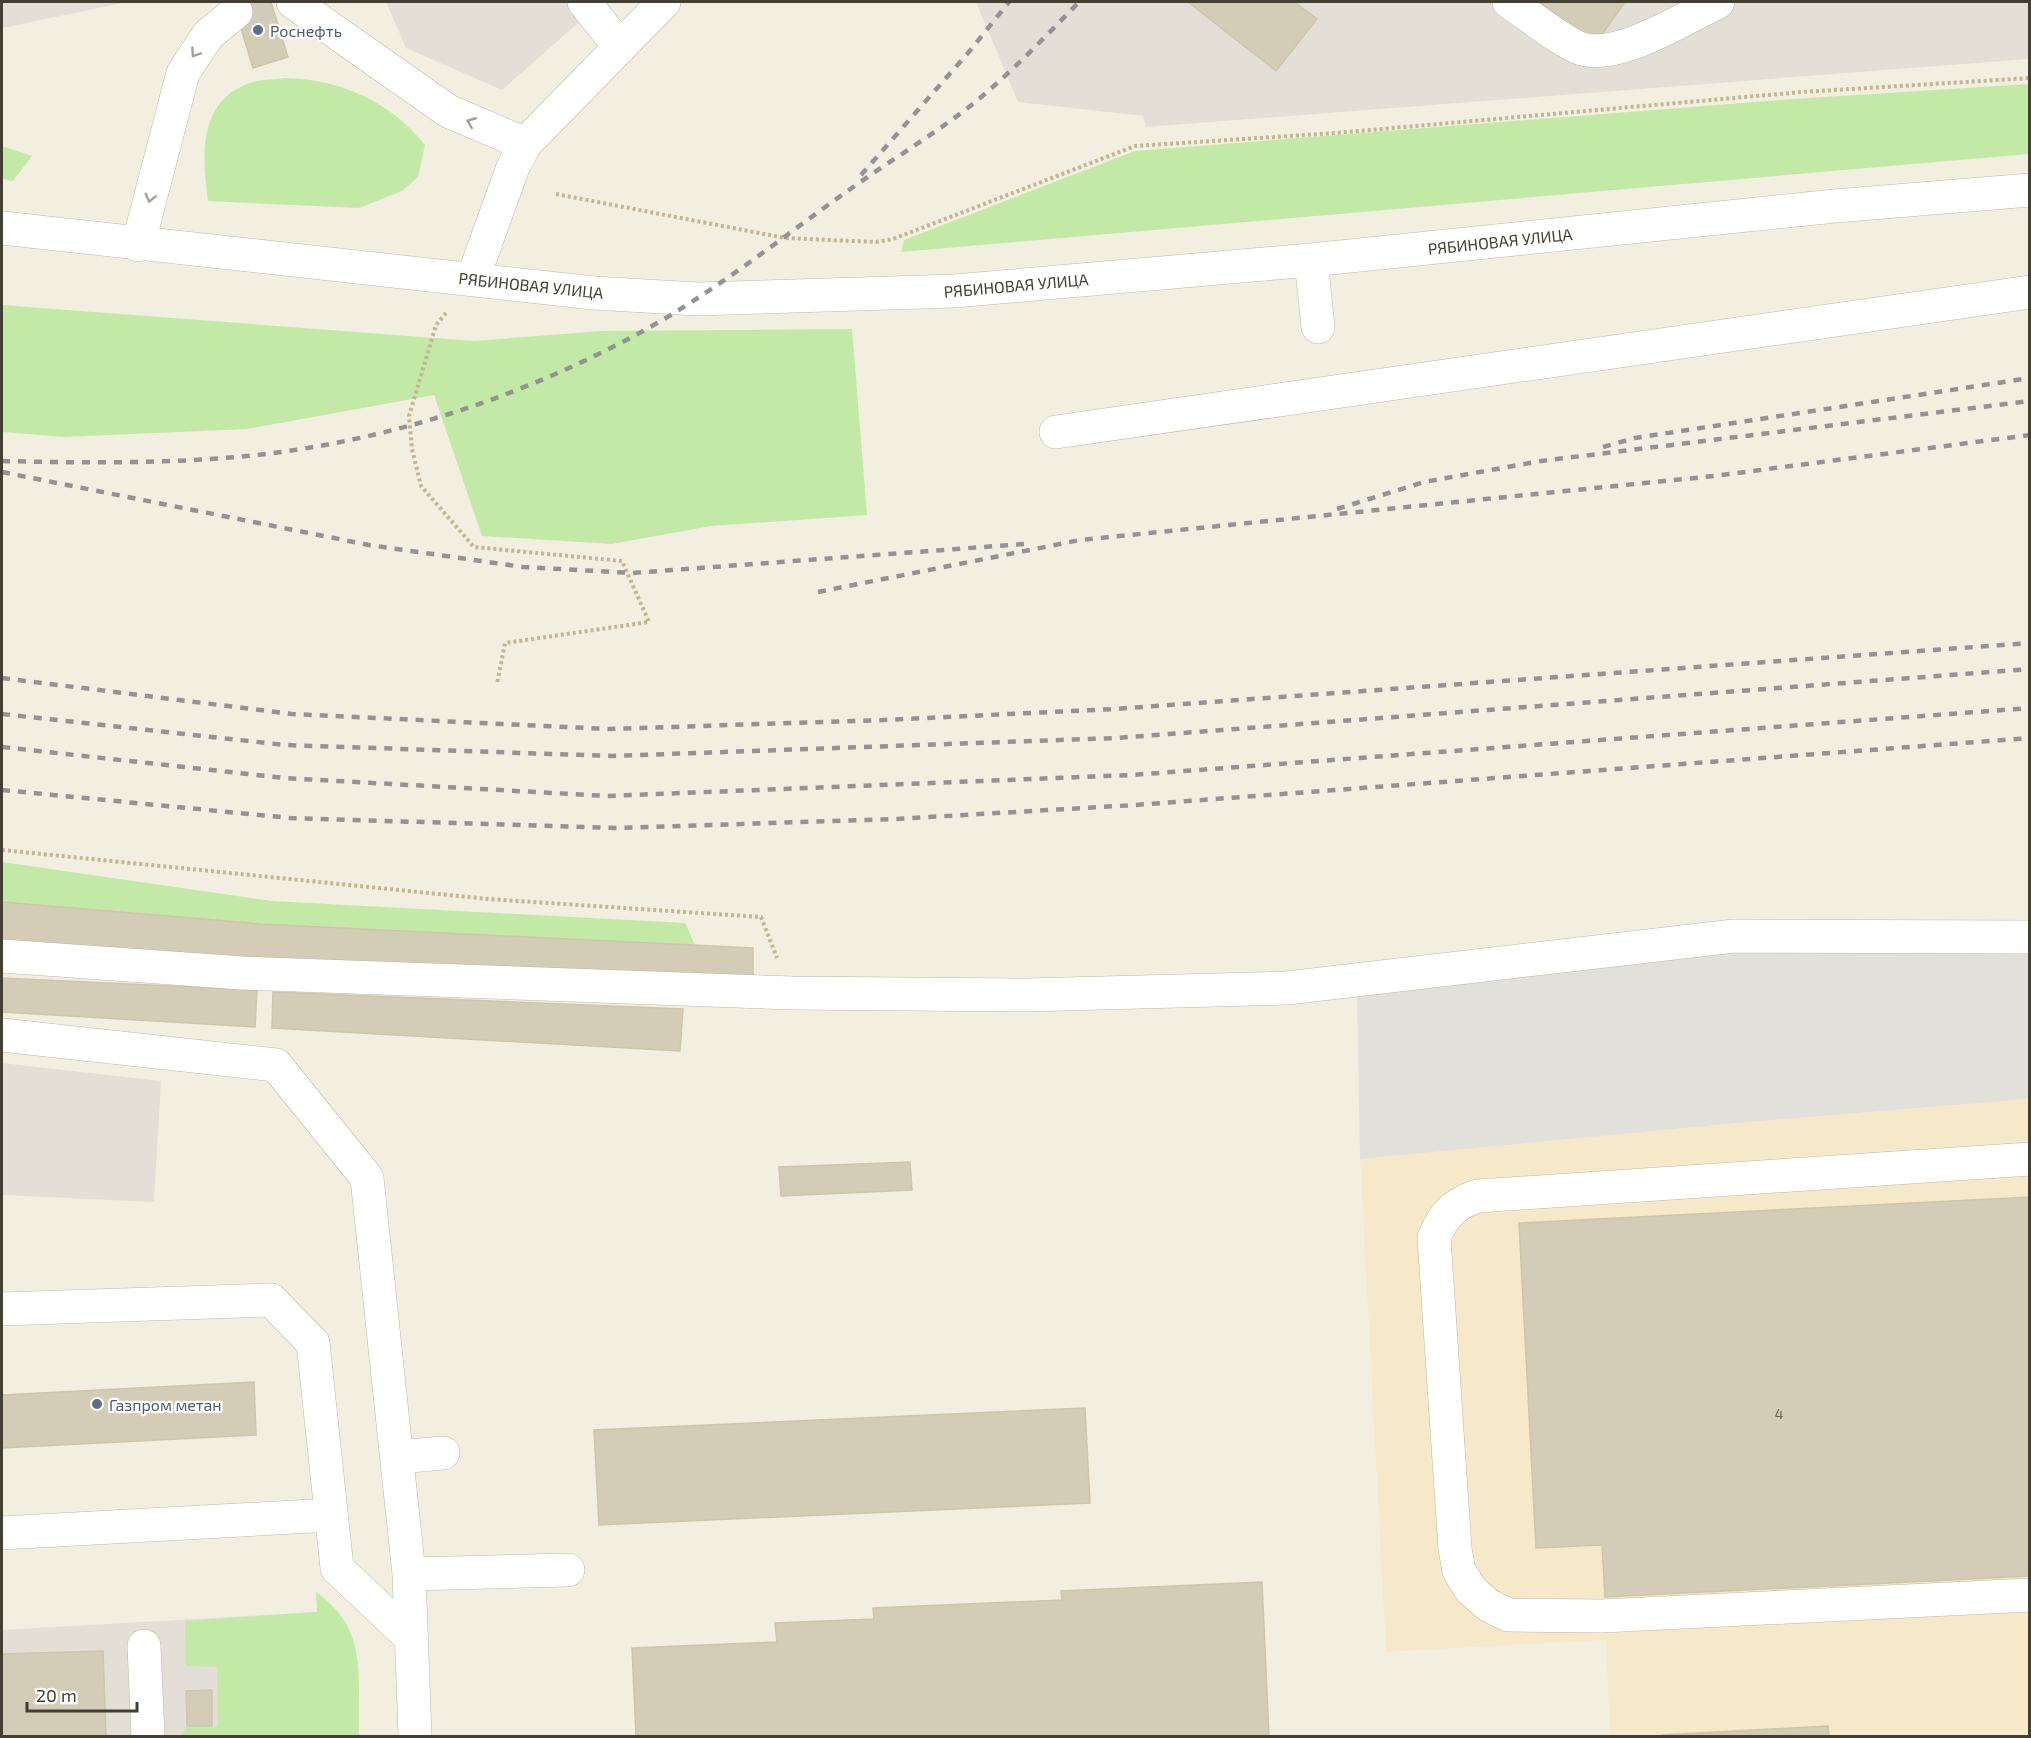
<svg xmlns="http://www.w3.org/2000/svg" width="2031" height="1738" viewBox="0 0 2031 1738" font-family="'Exo 2',sans-serif">
	<style>
		.commercial { fill: #f6e9ca }
		.industrial { fill: #e3dfd7 }
		.green { fill: #c3e9a7 }
		.parking { fill: #e2e0db }
		.building { fill: #d3ccb6; stroke: #cfc5a9; stroke-width: 1.5 }
		.lines { fill: none; stroke-linecap: round; stroke-linejoin: round }
		.minor-tunnel { stroke: #cfccbe; stroke-width: 33; stroke-dasharray: 33 16; stroke-linecap: butt }
		.minor-casing { stroke: #bdb8a4; stroke-width: 34 }
		.path { stroke: #c0b694; stroke-width: 4; stroke-dasharray: 3 3; stroke-linecap: butt }
		.minor { stroke: #fff; stroke-width: 33 }
		.rail { stroke: #939393; stroke-width: 4.5; stroke-dasharray: 8 8; stroke-linecap: butt }
		.oneway { stroke: #a19f98 }
		.service-dot { fill: #5c6f8a; stroke: #fff; stroke-width: 2 }
		.labels { text-anchor: middle; dominant-baseline: central; stroke-width: 4.5; stroke-linejoin: round; paint-order: stroke }
		.number-label { font-size: 14px; fill: #676253 }
		.service-label { font-size: 16px; fill: #4e5e75; stroke: #fff; text-anchor: start }
		.street-label { font-size: 16px; fill: #433f32; stroke: #fff }
	</style>
	<rect width="100%" height="100%" fill="#f2efe1"/>
	<path class="commercial" d="M 2029,1099 L 2029,1736 L 1610,1736 L 1606,1640 L 1386,1652 L 1360,1159 L 1748,1122 Z"/>
	<path class="industrial" d="M 2,2 L 128,2 L 2,28 Z
		M 386,2 L 602,2 L 502,90 L 406,48 Z
		M 976,2 L 2029,2 L 2029,59 L 1146,127 L 1143,116 L 1018,102 Z
		M 2,1063 L 161,1081 L 154,1202 L 2,1195 Z
		M 317,1612 L 320,1736 L 2,1736 L 2,1630 Z"/>
	<path class="green" d="M 284,78 C 340,79 390,101 425,145 L 418,177 L 402,191 L 359,208 L 208,201 C 202,157 198,103 247,84 C 258,79 273,80 284,78 Z
		M 2029,84 L 2029,154 L 901,252 L 904,240 L 1135,151 L 1793,99 Z
		M 2,146 L 32,156 L 13,181 L 2,179 Z
		M 2,305 L 474,341 L 601,331 L 852,329 L 867,515 L 711,526 L 612,544 L 482,536 L 434,395 L 247,429 L 65,437 L 2,432 Z
		M 2,862 L 272,901 L 685,923 L 695,945 L 261,924 L 2,902 Z
		M 316,1592 C 370,1630 357,1678 359,1736 L 181,1736 L 186,1727 L 218,1727 L 217,1667 L 186,1666 L 185,1621 L 317,1612 Z"/>
	<path class="parking" d="M 2029,942 L 2029,1099 L 1748,1122 L 1360,1159 L 1357,995 L 1690,954 Z"/>
	<path class="building" d="M 233,2 L 271,2 L 288,57 L 253,68 Z
		M 1188,2 L 1294,2 L 1317,19 L 1276,71 Z
		M 1538,2 L 1625,2 L 1596,43 Z
		M 2,902 L 261,924 L 753,948 L 753,982 L 2,945 Z
		M 2,978 L 257,990 L 255,1027 L 2,1012 Z
		M 273,992 L 683,1009 L 680,1051 L 272,1028 Z
		M 910,1162 L 912,1190 L 781,1196 L 779,1167 Z
		M 2030,1197 L 2030,1576 L 1605,1597 L 1602,1545 L 1536,1548 L 1519,1223 Z
		M 254,1382 L 256,1435 L 2,1448 L 2,1395 Z
		M 1085,1408 L 1090,1503 L 599,1525 L 594,1430 Z
		M 1262,1582 L 1269,1736 L 636,1736 L 632,1648 L 777,1642 L 775,1623 L 874,1619 L 873,1608 L 1062,1600 L 1061,1591 Z
		M 103,1651 L 106,1736 L 2,1736 L 2,1654 Z
		M 212,1690 L 212,1726 L 187,1726 L 186,1691 Z
		M 1828,1726 L 1829,1736 L 1662,1736 L 1662,1735 Z"/>
	<g class="lines">
		<path class="minor-tunnel" d="M 236,12 L 271,2"/>
		<g class="minor-casing">
			<path id="minor" d="M 293,2 L 448,111 L 525,144
				M 584,2 L 619,46
				M 1509,2 C 1528,14 1563,43 1582,49 C 1619,60 1684,18 1718,2
				M 2,228 L 594,293 L 697,299 L 954,291 L 1311,260 L 1835,206 L 2030,190
				M 138,245 L 183,73 L 208,35 L 236,12
				M 1311,260 L 1318,327
				M 473,278 L 513,167 L 525,144 L 664,2
				M 1056,432 L 2030,292
				M 2,956 L 242,973 L 792,993 L 1027,995 L 1287,988 L 1734,936 L 2030,937
				M 2,1035 L 276,1065 L 367,1178 L 409,1574 L 415,1736
				M 2030,1159 L 1478,1196 C 1455,1203 1443,1215 1434,1238 L 1455,1549 L 1459,1571 L 1471,1590 L 1488,1605 L 1508,1615 L 1602,1616 L 2030,1595
				M 2,1309 L 271,1300 L 313,1343 L 337,1568 L 412,1639
				M 398,1457 L 443,1453
				M 2,1533 L 331,1515
				M 409,1574 L 568,1570
				M 144,1646 L 148,1736"/>
		</g>
		<path class="path" d="M 556,194 L 785,238 L 876,242 L 893,239 L 1135,146 L 1336,133 L 1802,92 L 2030,78
			M 446,313 L 436,325 L 409,416 L 412,449 L 421,486 L 474,547 L 622,561 L 649,622 L 505,643 L 497,684
			M 2,850 L 488,899 L 761,917 L 777,958"/>
		<use href="#minor" class="minor"/>
		<path class="rail" d="M 861,175 L 968,53 L 1009,2
			M 1603,447 L 1635,438 L 2030,378
			M 2,461 C 86,463 172,464 257,455 C 392,440 524,396 643,331 C 716,291 781,238 849,190 C 888,162 930,137 969,107 C 1009,75 1044,38 1079,2
			M 2,472 L 369,545 L 523,567 L 632,573 L 1024,544
			M 1337,509 L 1424,482 L 1541,461 L 2030,401
			M 818,592 L 1080,540 L 1714,476 L 2030,435
			M 2,678 L 292,714 L 608,729 L 884,720 L 1114,709 L 2030,643
			M 2,714 L 285,745 L 612,756 L 1116,738 L 2030,669
			M 2,747 L 284,778 L 607,796 L 1131,775 L 2030,708
			M 2,790 L 290,818 L 617,828 L 895,819 L 1135,805 L 2030,738"/>
	</g>
	<defs><path id="oneway-chevron" d="M-2-3.5L2.5 0L-2 3.5" fill="none" stroke-width="1.6" stroke-linecap="round" stroke-linejoin="round" transform="scale(1.5)"/></defs>
	<g class="oneway">
		<use href="#oneway-chevron" transform="translate(195 53) rotate(124)"/>
		<use href="#oneway-chevron" transform="translate(471 122) rotate(-158)"/>
		<use href="#oneway-chevron" transform="translate(150 198) rotate(104)"/>
	</g>
	<g class="service-dot">
		<circle cx="258" cy="30" r="6"/>
		<circle cx="97" cy="1404" r="6"/>
	</g>
	<g class="labels">
		<g class="number-label">
			<text x="1779" y="1413">4</text>
		</g>
		<g class="service-label">
			<text x="270" y="30">Роснефть</text>
			<text x="109" y="1404">Газпром метан</text>
		</g>
		<g class="street-label">
			<text transform="translate(1500 241) rotate(-6)">РЯБИНОВАЯ УЛИЦА</text>
			<text transform="translate(531 285) rotate(6)">РЯБИНОВАЯ УЛИЦА</text>
			<text transform="translate(1016 285) rotate(-5)">РЯБИНОВАЯ УЛИЦА</text>
		</g>
	</g>
	<rect width="2031" height="1738" fill="none" stroke="#433f32" stroke-width="6"/>
	<path d="M27 1702v9h110v-9" fill="none" stroke="#433f32" stroke-width="3"/>
	<text x="36" y="1702" font-size="18" fill="#433f32" stroke="#ffffff" stroke-width="4.5" paint-order="stroke">20 m</text>
</svg>
